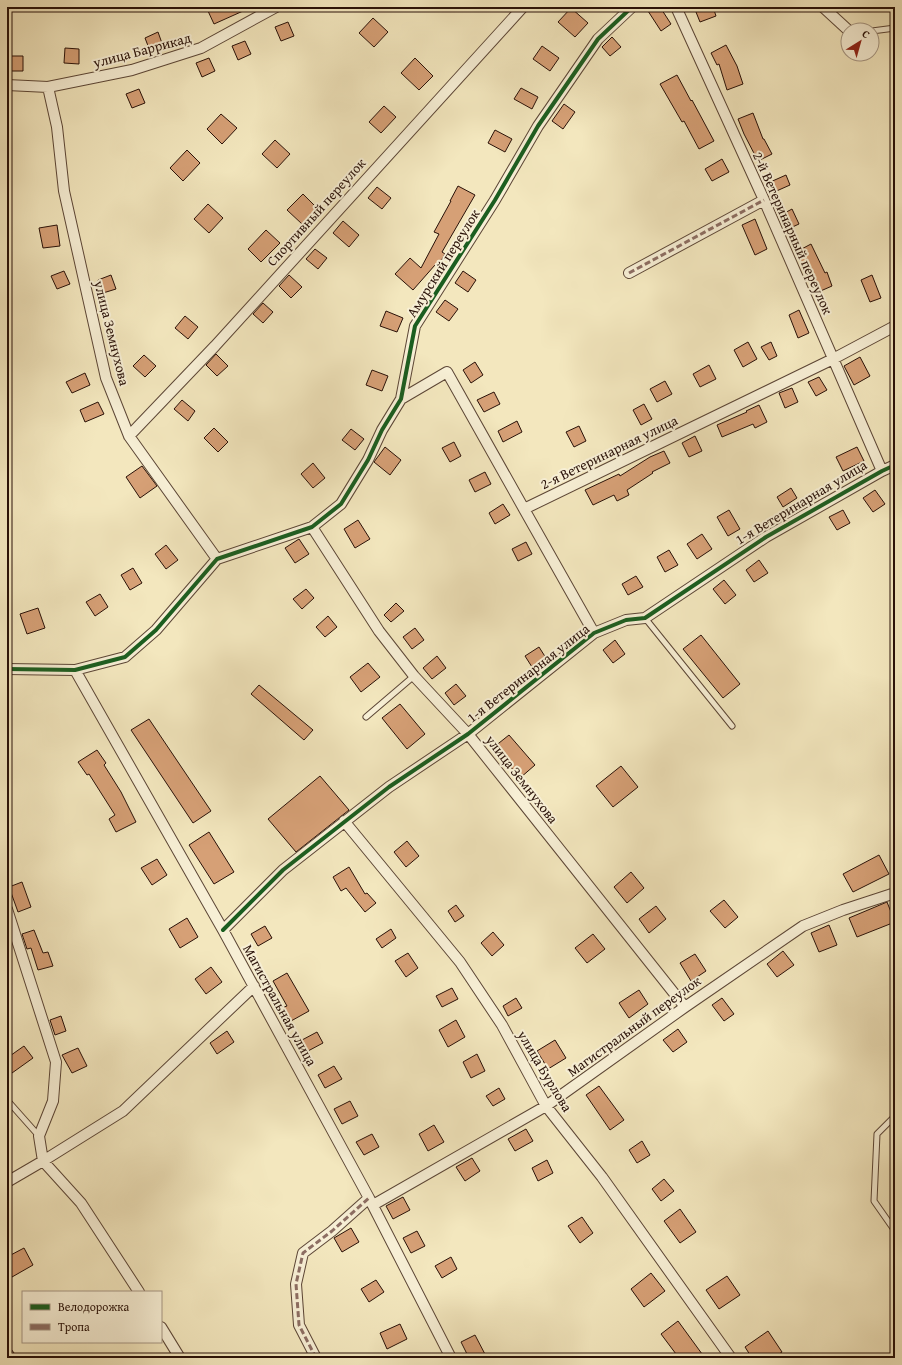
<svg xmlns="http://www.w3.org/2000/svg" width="902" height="1365" viewBox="0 0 902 1365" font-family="'Gentium Book Plus',serif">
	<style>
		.building { fill: #d6a076; stroke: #291108 }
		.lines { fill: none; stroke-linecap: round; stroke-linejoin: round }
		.service-casing { stroke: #5c4636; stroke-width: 7 }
		.minor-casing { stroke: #5c4636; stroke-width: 12 }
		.secondary-casing { stroke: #291108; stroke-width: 16 }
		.service { stroke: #f7efd5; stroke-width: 5 }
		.minor { stroke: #f7efd5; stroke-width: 10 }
		.secondary { stroke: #f7efd5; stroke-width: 14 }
		.quiet { stroke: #8d6e63; stroke-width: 3; stroke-dasharray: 6 3; stroke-linecap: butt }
		.cycleway-casing { stroke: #f7efd5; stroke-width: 6 }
		.cycleway { stroke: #1b5e20; stroke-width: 4 }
		.labels { text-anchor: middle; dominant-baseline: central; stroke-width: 4; stroke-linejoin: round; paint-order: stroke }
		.street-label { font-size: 14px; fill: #291108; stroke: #f7efd5 }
	</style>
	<rect width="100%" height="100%" fill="#f3e7be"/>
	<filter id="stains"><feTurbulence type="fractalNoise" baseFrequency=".005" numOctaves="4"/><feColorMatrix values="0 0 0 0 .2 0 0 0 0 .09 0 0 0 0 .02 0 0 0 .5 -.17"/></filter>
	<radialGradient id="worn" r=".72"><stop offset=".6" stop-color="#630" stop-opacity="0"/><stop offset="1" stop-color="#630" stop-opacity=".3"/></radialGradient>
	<path class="building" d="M 217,7 L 252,7 L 214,24 L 208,11 Z
		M 654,7 L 660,7 L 671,24 L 661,31 L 648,11 Z
		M 694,7 L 713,7 L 716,16 L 700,22 Z
		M 571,8 L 588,23 L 575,37 L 558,22 Z
		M 373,18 L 388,32 L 374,47 L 359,33 Z
		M 288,22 L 294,36 L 281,41 L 275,27 Z
		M 158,32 L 163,46 L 150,51 L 145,38 Z
		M 612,37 L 621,47 L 610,56 L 602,47 Z
		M 245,41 L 251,54 L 238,60 L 232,46 Z
		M 726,45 L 737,66 L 743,84 L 727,90 L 719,64 L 717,65 L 711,53 Z
		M 542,46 L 559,58 L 550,71 L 533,59 Z
		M 65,48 L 79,49 L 79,64 L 64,63 Z
		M 9,56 L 23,56 L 23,71 L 9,71 Z
		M 209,58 L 215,71 L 202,77 L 196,63 Z
		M 415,58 L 433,76 L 419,90 L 401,73 Z
		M 677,75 L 691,101 L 692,100 L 714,141 L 699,149 L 684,121 L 682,122 L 660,84 Z
		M 521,88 L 538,97 L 532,109 L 514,99 Z
		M 139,89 L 145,103 L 132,108 L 126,94 Z
		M 564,104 L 575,112 L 563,129 L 552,121 Z
		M 384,106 L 396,117 L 381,133 L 369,122 Z
		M 753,113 L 763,139 L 764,139 L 772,154 L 758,161 L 744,134 L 738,119 Z
		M 221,114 L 237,128 L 222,144 L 207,129 Z
		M 495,130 L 512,139 L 505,152 L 488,143 Z
		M 275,140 L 290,154 L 277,168 L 262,154 Z
		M 187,150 L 200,163 L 183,181 L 170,168 Z
		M 722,159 L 729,172 L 712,181 L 705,169 Z
		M 786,175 L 790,185 L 772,193 L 768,183 Z
		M 458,186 L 475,195 L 442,252 L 445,254 L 438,266 L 435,265 L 413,290 L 395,274 L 410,258 L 421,268 L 439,234 L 434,232 L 451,201 L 450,201 Z
		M 377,187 L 391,198 L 382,209 L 368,198 Z
		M 303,194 L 317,208 L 302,224 L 287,210 Z
		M 208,204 L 223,218 L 209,233 L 194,219 Z
		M 792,209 L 799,224 L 788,229 L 781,215 Z
		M 755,219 L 767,249 L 755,255 L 742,225 Z
		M 343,221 L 359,235 L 349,247 L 333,233 Z
		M 57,225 L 60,246 L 43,248 L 39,228 Z
		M 266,230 L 280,243 L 261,262 L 248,249 Z
		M 811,244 L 825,273 L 827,272 L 832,286 L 816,293 L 804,264 L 803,265 L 796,252 Z
		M 315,249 L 327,258 L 318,269 L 306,259 Z
		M 64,271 L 70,284 L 57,289 L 51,276 Z
		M 463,271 L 476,280 L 468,292 L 455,283 Z
		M 111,275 L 116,289 L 103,293 L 98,280 Z
		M 289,275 L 302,287 L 291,298 L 279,286 Z
		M 872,275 L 881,298 L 870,302 L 861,280 Z
		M 445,300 L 458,309 L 449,321 L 436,312 Z
		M 263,303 L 273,312 L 263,323 L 253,314 Z
		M 799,310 L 809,333 L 798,338 L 789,315 Z
		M 386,311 L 403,318 L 397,332 L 380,326 Z
		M 185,316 L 198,327 L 188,339 L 175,328 Z
		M 748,342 L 757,359 L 743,367 L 734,350 Z
		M 771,342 L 777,356 L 769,360 L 761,347 Z
		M 216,354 L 228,366 L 217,376 L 206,365 Z
		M 144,355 L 156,366 L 145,377 L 133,366 Z
		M 860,357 L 870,376 L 854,385 L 844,366 Z
		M 475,362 L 483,375 L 471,383 L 463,370 Z
		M 709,365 L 716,379 L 700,387 L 693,374 Z
		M 372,370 L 388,376 L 382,391 L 366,385 Z
		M 85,373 L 90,385 L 72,393 L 66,382 Z
		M 819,377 L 827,390 L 816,396 L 808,382 Z
		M 665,381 L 672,394 L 657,402 L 650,389 Z
		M 792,388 L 798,402 L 785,408 L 779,393 Z
		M 494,392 L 500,404 L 484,412 L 477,400 Z
		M 182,400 L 195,411 L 188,421 L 174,409 Z
		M 98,402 L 104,414 L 85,422 L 80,410 Z
		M 644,404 L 652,419 L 641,425 L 633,410 Z
		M 759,405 L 767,422 L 755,428 L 753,424 L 722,437 L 717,425 L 747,412 L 746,411 Z
		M 517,421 L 522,432 L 503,442 L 498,431 Z
		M 579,426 L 586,441 L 574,447 L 566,432 Z
		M 214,428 L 228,442 L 218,452 L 204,438 Z
		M 351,429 L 364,439 L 355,450 L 342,440 Z
		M 695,436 L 702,451 L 689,457 L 682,443 Z
		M 454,442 L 461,456 L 450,462 L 442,448 Z
		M 385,447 L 401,460 L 390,475 L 374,462 Z
		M 857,447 L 864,461 L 843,471 L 836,457 Z
		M 664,451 L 670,463 L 652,472 L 653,473 L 627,490 L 629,495 L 617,501 L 614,495 L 593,505 L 585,490 L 619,474 L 620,476 L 650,457 Z
		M 313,463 L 325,478 L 313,488 L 301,474 Z
		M 142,466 L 157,486 L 140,498 L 126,477 Z
		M 485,472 L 491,484 L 475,492 L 469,480 Z
		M 791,488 L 797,498 L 783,507 L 777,497 Z
		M 875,490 L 885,504 L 873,512 L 863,498 Z
		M 503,504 L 510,515 L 495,524 L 489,513 Z
		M 729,510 L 740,529 L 728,536 L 717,517 Z
		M 843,510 L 850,523 L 837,530 L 829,517 Z
		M 358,520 L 370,539 L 355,548 L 344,529 Z
		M 702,534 L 712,549 L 697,559 L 687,544 Z
		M 299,539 L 309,554 L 295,563 L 285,548 Z
		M 526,542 L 532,554 L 518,561 L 512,549 Z
		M 166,545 L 178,560 L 166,569 L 155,554 Z
		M 669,550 L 678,565 L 665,572 L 657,557 Z
		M 759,560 L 768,573 L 754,582 L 746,570 Z
		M 133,568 L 142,583 L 130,590 L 121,575 Z
		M 636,576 L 643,587 L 628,595 L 622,584 Z
		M 724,580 L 736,595 L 725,604 L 713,589 Z
		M 306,589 L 314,598 L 302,609 L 293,599 Z
		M 100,594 L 108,607 L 95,616 L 86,602 Z
		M 396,603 L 404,611 L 391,622 L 384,615 Z
		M 38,608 L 45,628 L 27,634 L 20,614 Z
		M 328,616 L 337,627 L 325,637 L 316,627 Z
		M 415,628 L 424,640 L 412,649 L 403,637 Z
		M 701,635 L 740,684 L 723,698 L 683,649 Z
		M 615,640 L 625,654 L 613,663 L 603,650 Z
		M 539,647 L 546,658 L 532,667 L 525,656 Z
		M 437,656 L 446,668 L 432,679 L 423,668 Z
		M 368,663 L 380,677 L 361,692 L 350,677 Z
		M 456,684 L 466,696 L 454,705 L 445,693 Z
		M 259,685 L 313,730 L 304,740 L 251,694 Z
		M 400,704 L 425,734 L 407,749 L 382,718 Z
		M 149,719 L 211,811 L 193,823 L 131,730 Z
		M 509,735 L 535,765 L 520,778 L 494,747 Z
		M 97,750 L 106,763 L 104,765 L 121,792 L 136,822 L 116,832 L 109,819 L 115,815 L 89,774 L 87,775 L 78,762 Z
		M 621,766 L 638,787 L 613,807 L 596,786 Z
		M 320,776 L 349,810 L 296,852 L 268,819 Z
		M 209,832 L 234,872 L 214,884 L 189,845 Z
		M 407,841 L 419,856 L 406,867 L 394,852 Z
		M 879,855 L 889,874 L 853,892 L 843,874 Z
		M 157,859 L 167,875 L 152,885 L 141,868 Z
		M 349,867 L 365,894 L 367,893 L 376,903 L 365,912 L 346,888 L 341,891 L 333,877 Z
		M 631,872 L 644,888 L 627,903 L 614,887 Z
		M 22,882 L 31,907 L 18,912 L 9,887 Z
		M 724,900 L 738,917 L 725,928 L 710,911 Z
		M 887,902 L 895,922 L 857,937 L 849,918 Z
		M 456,905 L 464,916 L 455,922 L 448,911 Z
		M 656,906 L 666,919 L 649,933 L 639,919 Z
		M 187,918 L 198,937 L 180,948 L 169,929 Z
		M 829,925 L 837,945 L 819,952 L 811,933 Z
		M 265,926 L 272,938 L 258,946 L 251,934 Z
		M 391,929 L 396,938 L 382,948 L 376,939 Z
		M 34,930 L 43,953 L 48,952 L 53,966 L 38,970 L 31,948 L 27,949 L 22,934 Z
		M 493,932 L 504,945 L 492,956 L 481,943 Z
		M 593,934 L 605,949 L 587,963 L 575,948 Z
		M 783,951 L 794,965 L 777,977 L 767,964 Z
		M 408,953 L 418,968 L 406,977 L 395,961 Z
		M 695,954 L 706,971 L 691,981 L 680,963 Z
		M 211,967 L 222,982 L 206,994 L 195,979 Z
		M 287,973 L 309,1011 L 291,1021 L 284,1007 L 287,1006 L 273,981 Z
		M 452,988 L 458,999 L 442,1007 L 436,996 Z
		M 639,990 L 648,1004 L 629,1018 L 619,1003 Z
		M 516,998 L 522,1008 L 508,1016 L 503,1006 Z
		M 722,998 L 734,1014 L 724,1021 L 712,1005 Z
		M 61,1016 L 66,1031 L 55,1035 L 50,1020 Z
		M 456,1020 L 465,1037 L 448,1047 L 439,1030 Z
		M 678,1029 L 687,1042 L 673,1052 L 663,1040 Z
		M 227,1031 L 234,1042 L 217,1054 L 210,1043 Z
		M 317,1032 L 323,1043 L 308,1051 L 302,1040 Z
		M 555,1040 L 566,1058 L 548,1069 L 537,1051 Z
		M 24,1046 L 33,1058 L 12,1073 L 7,1065 L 7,1058 Z
		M 78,1048 L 87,1066 L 72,1073 L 62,1055 Z
		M 477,1054 L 485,1071 L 471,1078 L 463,1062 Z
		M 334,1066 L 342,1079 L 325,1088 L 318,1075 Z
		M 599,1086 L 624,1120 L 610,1130 L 586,1095 Z
		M 499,1088 L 505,1099 L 493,1106 L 486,1096 Z
		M 350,1101 L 358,1116 L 342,1124 L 334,1109 Z
		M 434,1125 L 444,1142 L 428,1151 L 419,1134 Z
		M 526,1129 L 533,1141 L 515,1151 L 508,1139 Z
		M 372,1134 L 379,1147 L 364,1155 L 356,1142 Z
		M 642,1141 L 650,1155 L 637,1163 L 629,1150 Z
		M 472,1158 L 480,1171 L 465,1181 L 456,1167 Z
		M 547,1160 L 553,1173 L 538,1181 L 532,1168 Z
		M 664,1179 L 674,1191 L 661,1201 L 652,1189 Z
		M 403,1197 L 410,1210 L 393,1219 L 386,1206 Z
		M 680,1209 L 696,1232 L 680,1243 L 664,1221 Z
		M 582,1217 L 593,1233 L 580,1243 L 568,1226 Z
		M 351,1228 L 359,1242 L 342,1252 L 334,1238 Z
		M 417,1231 L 425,1246 L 411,1253 L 403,1238 Z
		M 24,1248 L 33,1265 L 12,1277 L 7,1268 L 7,1257 Z
		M 451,1257 L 457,1269 L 442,1278 L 435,1266 Z
		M 651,1273 L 665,1291 L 644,1307 L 631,1289 Z
		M 727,1276 L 740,1295 L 719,1309 L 706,1290 Z
		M 376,1280 L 384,1292 L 369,1302 L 361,1289 Z
		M 678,1321 L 705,1358 L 679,1358 L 661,1334 Z
		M 400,1324 L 407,1339 L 387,1349 L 380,1333 Z
		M 768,1331 L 782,1352 L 773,1358 L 752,1358 L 745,1347 Z
		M 475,1335 L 487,1358 L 469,1358 L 461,1342 Z"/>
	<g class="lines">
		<g class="service-casing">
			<path id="service" d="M 872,31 L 895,28
				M 645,618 L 732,726
				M 366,717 L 414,676
				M 7,1100 L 39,1136
				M 895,1116 L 877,1134 L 874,1201 L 895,1231"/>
		</g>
		<g class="minor-casing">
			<path id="minor" d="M 676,7 L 764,200 L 882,471
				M 823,7 L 848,30
				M 7,85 L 48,87 L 132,70 L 201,48 L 276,7
				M 48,87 L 57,127 L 64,191 L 106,378 L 129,436 L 217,559
				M 629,273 L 764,200
				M 401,399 L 447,372 L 524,509 L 833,359 L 895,326
				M 129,436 L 215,346 L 523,7
				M 524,509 L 594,633
				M 312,527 L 379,631 L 414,676 L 468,734 L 685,1007
				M 7,669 L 75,670 L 125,657 L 156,630 L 217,559 L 312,527 L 341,504 L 368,460 L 382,430 L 401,399 L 415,326 L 495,200 L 538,126 L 598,39 L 632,7
				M 75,670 L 223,930 L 369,1198 L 451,1358
				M 344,821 L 460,962 L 502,1025 L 546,1106 L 602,1177 L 731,1358
				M 7,909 L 56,1062 L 53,1101 L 39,1136 L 43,1161 L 81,1203 L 139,1292
				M 223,930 L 283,870 L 389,787 L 468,734 L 594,633 L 626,620 L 645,618 L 766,537 L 882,471 L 895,465
				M 7,1182 L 43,1161 L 123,1111 L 254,986
				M 373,1205 L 546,1106 L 685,1007 L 803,926 L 843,910 L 895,893
				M 161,1327 L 180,1358
				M 316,1358 L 299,1325 L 296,1284 L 303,1253 L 332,1231 L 369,1198"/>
		</g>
		<g class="secondary-casing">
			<path id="secondary" d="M 7,1356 L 8,1358"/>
		</g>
		<use href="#service" class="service"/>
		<use href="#minor" class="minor"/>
		<use href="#secondary" class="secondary"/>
		<path class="quiet" d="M 629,273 L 764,200
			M 316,1358 L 299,1325 L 296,1284 L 303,1253 L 332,1231 L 369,1198"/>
		<g class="cycleway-casing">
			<path id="cycleway" d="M 7,669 L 75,670 L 125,657 L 156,630 L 217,559 L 312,527 L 341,504 L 368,460 L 382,430 L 401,399 L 415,326 L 495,200 L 538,126 L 598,39 L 632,7
				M 223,930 L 283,870 L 389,787 L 468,734 L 594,633 L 626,620 L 645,618 L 766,537 L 882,471 L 895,465"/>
		</g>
		<use href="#cycleway" class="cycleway"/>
	</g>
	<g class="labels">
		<g class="street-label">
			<text transform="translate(142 50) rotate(-15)">улица Баррикад</text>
			<text transform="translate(316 212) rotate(-48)">Спортивный переулок</text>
			<text transform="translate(793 233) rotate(66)">2-й Ветеринарный переулок</text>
			<text transform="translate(443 263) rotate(-58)">Амурский переулок</text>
			<text transform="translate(112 333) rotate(76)">улица Земнухова</text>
			<text transform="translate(609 452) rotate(-26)">2-я Ветеринарная улица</text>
			<text transform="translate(801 502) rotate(-31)">1-я Ветеринарная улица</text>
			<text transform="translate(528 673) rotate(-38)">1-я Ветеринарная улица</text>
			<text transform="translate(522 779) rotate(52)">улица Земнухова</text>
			<text transform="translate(280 1005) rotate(61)">Магистральная улица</text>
			<text transform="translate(634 1026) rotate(-36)">Магистральный переулок</text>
			<text transform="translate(545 1071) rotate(59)">улица Бурлова</text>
		</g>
	</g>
	<rect width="902" height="1365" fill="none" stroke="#f3e7be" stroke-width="24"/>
	<rect x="8" y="8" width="886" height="1349" fill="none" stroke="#291108" stroke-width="2"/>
	<rect x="12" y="12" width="878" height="1341" fill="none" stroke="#291108"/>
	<rect x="22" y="1291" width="140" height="52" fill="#f7efd5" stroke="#a59683"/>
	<rect x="30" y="1304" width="20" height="6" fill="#1b5e20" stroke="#a59683"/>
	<text x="58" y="1311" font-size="12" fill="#291108">Велодорожка</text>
	<rect x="30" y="1324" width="20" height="6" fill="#8d6e63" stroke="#a59683"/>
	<text x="58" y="1331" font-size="12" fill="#291108">Тропа</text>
	<g transform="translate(860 42) rotate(37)"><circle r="19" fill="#f7efd5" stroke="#a59683"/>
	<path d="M0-3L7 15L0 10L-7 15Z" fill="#8f2418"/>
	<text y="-6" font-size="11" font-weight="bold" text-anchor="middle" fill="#291108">С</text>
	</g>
	<rect width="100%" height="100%" filter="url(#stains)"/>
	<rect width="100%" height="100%" fill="url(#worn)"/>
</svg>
